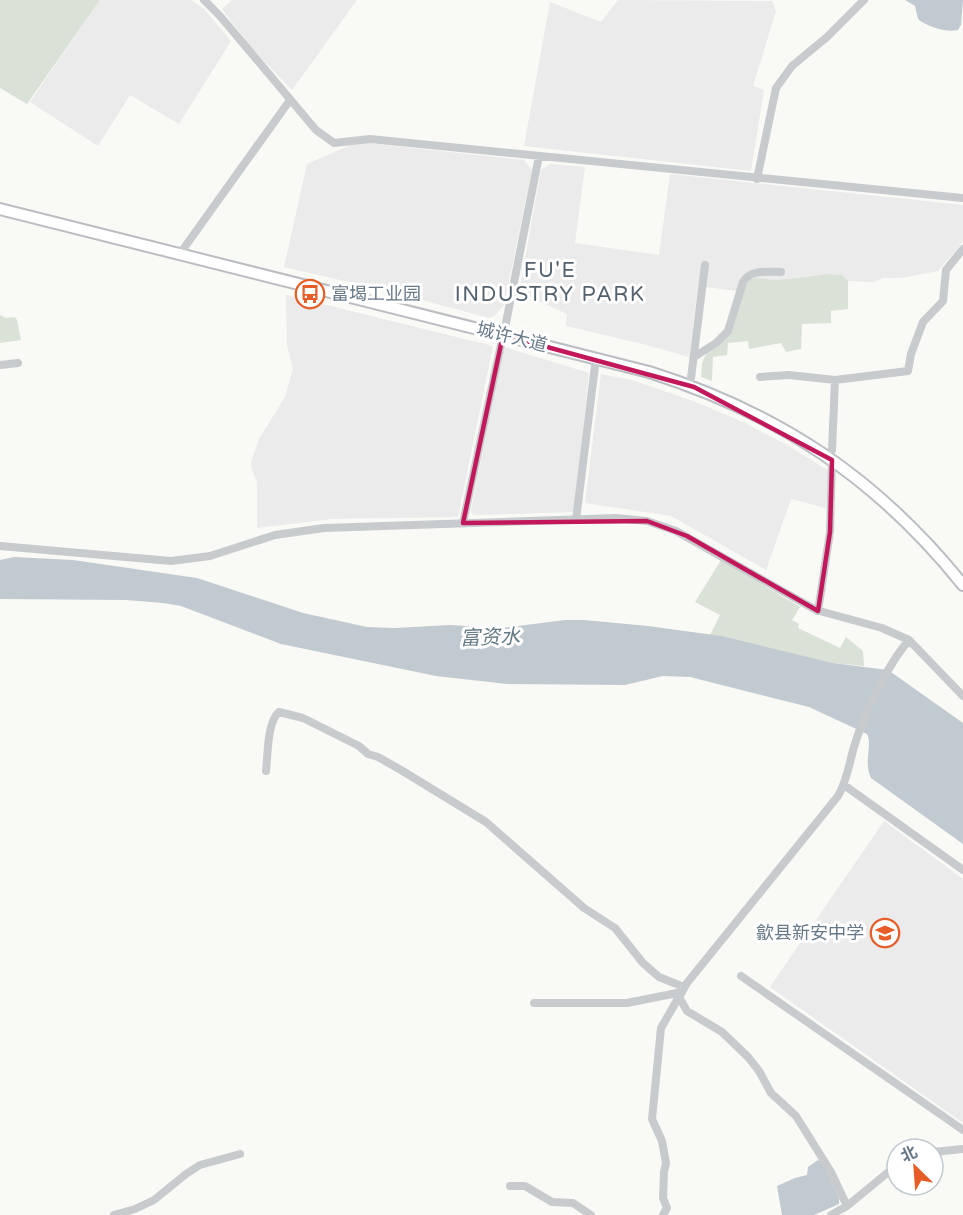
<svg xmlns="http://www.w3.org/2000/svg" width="963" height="1215" viewBox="0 0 963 1215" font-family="'Varela Round','Noto Sans SC',sans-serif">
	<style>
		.built { fill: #eaebea }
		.green { fill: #dae1d7 }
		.water { fill: #c1cad0 }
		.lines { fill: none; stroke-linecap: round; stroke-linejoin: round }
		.major-casing { stroke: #babec2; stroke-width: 14 }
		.minor { stroke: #c7cbce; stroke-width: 8 }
		.major { stroke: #fff; stroke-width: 10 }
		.marked { fill: none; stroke: #c2185b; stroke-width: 4.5; stroke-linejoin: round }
		.labels { text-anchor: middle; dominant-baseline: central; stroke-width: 6; stroke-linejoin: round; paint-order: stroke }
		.poi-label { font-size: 18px; fill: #677888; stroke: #fff; text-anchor: start }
		.street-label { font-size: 18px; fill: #677888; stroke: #fff }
		.water-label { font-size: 20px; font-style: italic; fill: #637983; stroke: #fff }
		.quarter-label { font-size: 21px; letter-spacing: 1.5px; fill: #55626d; stroke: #fff }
	</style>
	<rect width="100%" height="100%" fill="#f9f9f6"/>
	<path class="built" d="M 100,0 L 191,0 L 204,9 L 231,41 L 179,124 L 130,95 L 98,146 L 30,102 Z
		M 232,0 L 357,0 L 292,90 L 254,51 L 222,9 Z
		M 618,0 L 772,1 L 776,11 L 753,86 L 764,90 L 751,171 L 524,146 L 550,2 L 601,22 Z
		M 357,142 L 524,160 L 532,170 L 504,305 L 494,316 L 489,318 L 404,295 L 284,267 L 307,164 Z
		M 550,164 L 585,167 L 575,243 L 659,255 L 670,174 L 963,205 L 963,242 L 938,271 L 901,278 L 883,278 L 874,282 L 848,281 L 842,275 L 828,274 L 775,280 L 757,278 L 751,279 L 743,275 L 737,291 L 698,286 L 689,357 L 647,345 L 566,326 L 567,314 L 519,292 L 541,170 Z
		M 286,295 L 493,346 L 458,517 L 331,519 L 257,528 L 257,482 L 252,470 L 251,462 L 259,439 L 285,397 L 293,369 L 287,345 Z
		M 504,347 L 589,373 L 574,512 L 473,515 L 471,510 Z
		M 601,374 L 632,380 L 693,401 L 743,422 L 787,445 L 829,471 L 826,508 L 791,499 L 766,570 L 671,516 L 585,503 Z
		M 884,821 L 963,879 L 963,1123 L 770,987 Z"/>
	<path class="green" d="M 0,0 L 100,0 L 27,104 L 0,88 Z
		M 828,274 L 842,275 L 848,281 L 848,309 L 831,311 L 831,323 L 802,324 L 801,349 L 786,352 L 781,343 L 749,349 L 748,341 L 728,343 L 727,355 L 713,357 L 712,381 L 701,377 L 702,363 L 705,356 L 711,348 L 724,339 L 744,287 L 751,279 L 757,278 L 775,280 L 796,278 Z
		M 0,315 L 6,318 L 15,317 L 17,320 L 21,340 L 0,343 Z
		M 721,560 L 800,607 L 792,620 L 799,624 L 798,628 L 840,648 L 846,637 L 863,651 L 864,666 L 833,663 L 710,635 L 720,615 L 695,602 Z"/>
	<path class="water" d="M 905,0 L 963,0 L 961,25 L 958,30 C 947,33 927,27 918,19 L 915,6 Z
		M 14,557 L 73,560 L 197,578 L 303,613 L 367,627 L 395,628 L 450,625 L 502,628 L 565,620 L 584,620 L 648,626 L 721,636 L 833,663 L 888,670 L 963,723 L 963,844 L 871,778 C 863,761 873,745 867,734 L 809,707 L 690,677 L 663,676 L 625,685 L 507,684 L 436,676 L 281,644 L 181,606 L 163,603 L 126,600 L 0,599 L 0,560 Z
		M 818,1160 L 822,1162 L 839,1198 L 839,1204 L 814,1215 L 782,1215 L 777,1186 L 795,1178 L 807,1175 L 808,1167 Z"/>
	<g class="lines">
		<g class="major-casing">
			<path id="major" d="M 0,209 L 649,372 C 779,413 877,478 963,585"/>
		</g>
		<path class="minor" d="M 204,0 L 220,16 L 316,130 L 334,143 L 370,139 L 963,198
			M 757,179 L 776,88 L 792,66 L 827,37 L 864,0
			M 184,248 L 290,100
			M 505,328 L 539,156
			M 694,357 L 716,343 L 728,331 L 743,282 C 751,269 768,272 781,272
			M 0,365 L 18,363
			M 760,377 L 789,375 L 835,380 L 908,371 L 911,354 L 923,322 L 943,301 L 946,270 L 963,249
			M 691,378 L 705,265
			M 832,450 L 835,380
			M 576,520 L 596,358
			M 463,523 L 503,335
			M 0,546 L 171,561 L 210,556 L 275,535 L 324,528 L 616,518 L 647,521 L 676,531 L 816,610 L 882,628 L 909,640 L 963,696
			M 818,611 L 830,532 L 832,460
			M 266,771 C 268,755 267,722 279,712 L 303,718 L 359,746 L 368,754 L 378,757 L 401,770 L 486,822 L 584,908 L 615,928 L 643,963 L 659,977 L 684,987
			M 844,785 L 963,870
			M 741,976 L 963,1130
			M 679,997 L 687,1011 L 722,1032 L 748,1057 L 759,1071 L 771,1093 L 796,1116 L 831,1172 L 847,1206
			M 534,1003 L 627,1003 L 682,992
			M 933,1152 L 963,1149
			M 510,1186 L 525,1186 L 552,1202 L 573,1203 L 591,1215
			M 114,1215 L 135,1209 L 154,1200 L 186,1174 L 200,1165 L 240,1154
			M 663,1215 L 667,1208 L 663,1198 L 664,1172 L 666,1163 L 662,1141 L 652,1119 L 661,1028 L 687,983 L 838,796 C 847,781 849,764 854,747 C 863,716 888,664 909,640
			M 831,1215 L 847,1206 L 897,1165"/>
		<use href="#major" class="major"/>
	</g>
	<path class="marked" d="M 503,335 L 694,387 L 832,460 L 830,532 L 818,611 L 687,536 L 647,521 L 463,523 Z"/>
	<defs>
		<g id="bus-ring" transform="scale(1.5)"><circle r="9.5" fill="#fff" stroke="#e75d28" stroke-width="1.5"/><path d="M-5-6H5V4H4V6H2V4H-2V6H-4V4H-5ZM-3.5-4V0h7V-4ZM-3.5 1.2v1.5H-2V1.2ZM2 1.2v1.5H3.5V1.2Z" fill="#e75d28"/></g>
		<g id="school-ring" transform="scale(1.5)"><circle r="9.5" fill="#fff" stroke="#e75d28" stroke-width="1.5"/><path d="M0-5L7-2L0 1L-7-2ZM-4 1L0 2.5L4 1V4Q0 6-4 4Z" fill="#e75d28"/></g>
	</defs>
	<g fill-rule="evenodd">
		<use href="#bus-ring" x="310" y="294"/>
		<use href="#school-ring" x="885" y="933"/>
	</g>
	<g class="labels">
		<g class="poi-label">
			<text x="331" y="294">富堨工业园</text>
			<text x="864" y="933" text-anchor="end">歙县新安中学</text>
		</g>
		<g class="street-label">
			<text transform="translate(512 337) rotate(14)">城许大道</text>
		</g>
		<g class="water-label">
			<text transform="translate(490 638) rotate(-2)">富资水</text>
		</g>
		<g class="quarter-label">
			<text x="550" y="270">FU'E<tspan x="550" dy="24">INDUSTRY PARK</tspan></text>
		</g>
	</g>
	<g transform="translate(915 1167) rotate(335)"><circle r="28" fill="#ffffff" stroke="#c2c9cf" stroke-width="1.5"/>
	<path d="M0-4.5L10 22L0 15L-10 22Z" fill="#e75d28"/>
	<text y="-9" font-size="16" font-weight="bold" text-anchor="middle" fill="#677888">北</text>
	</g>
</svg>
